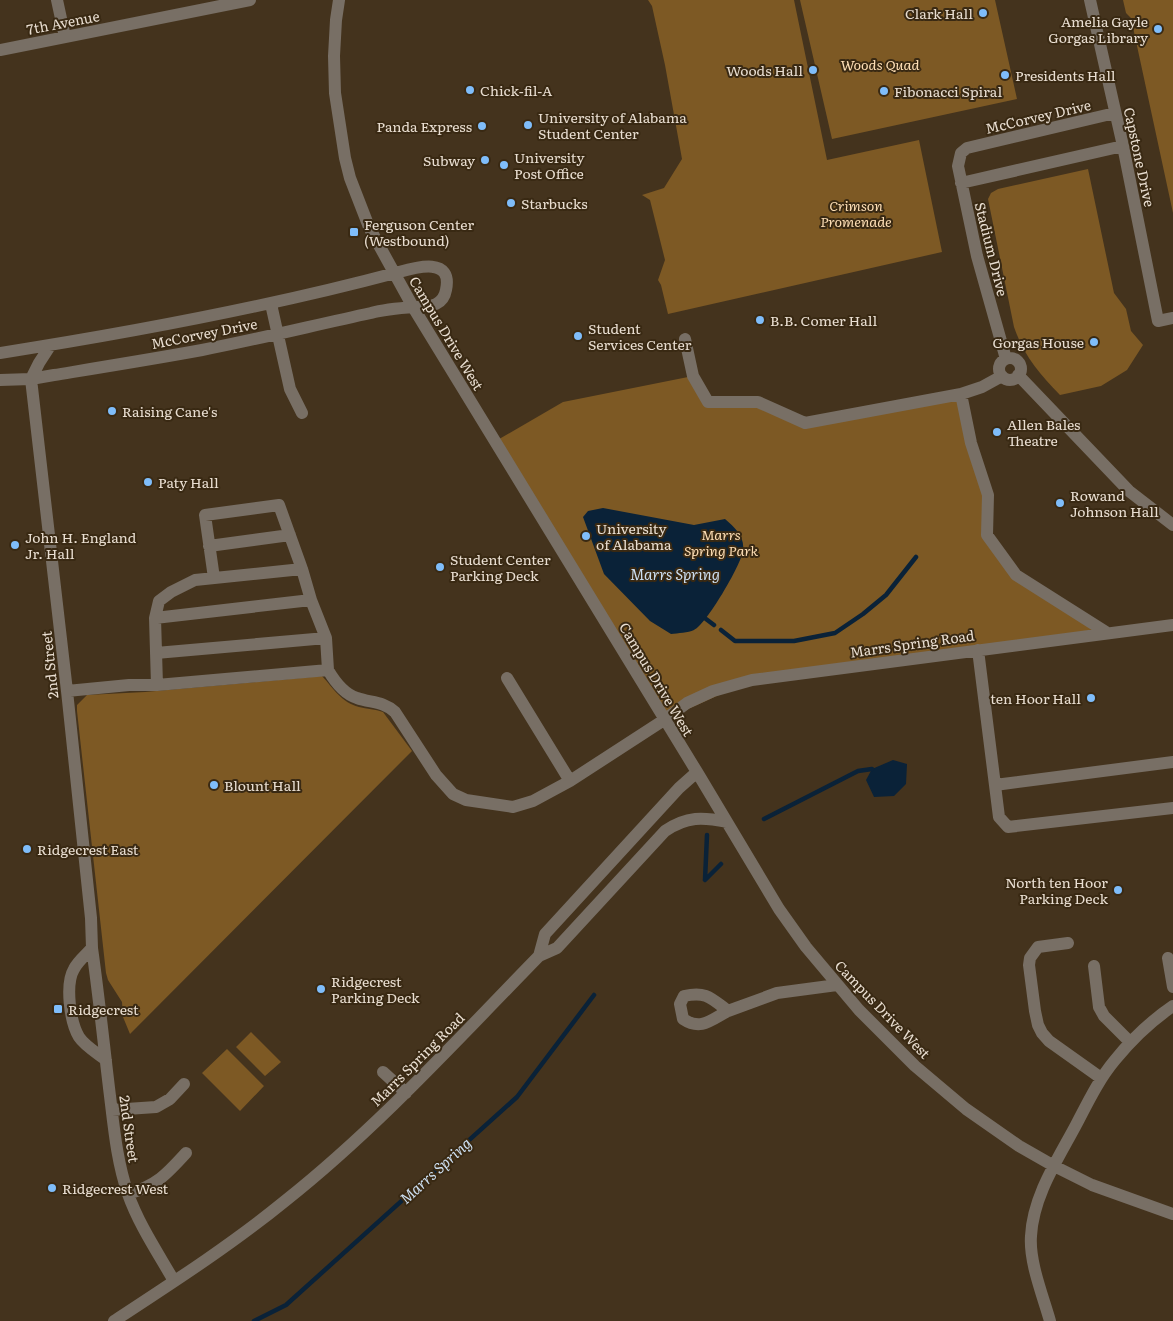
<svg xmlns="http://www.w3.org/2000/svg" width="1173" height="1321" viewBox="0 0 1173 1321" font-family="Literata,serif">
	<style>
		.green { fill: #7d5924 }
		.water { fill: #0a2238 }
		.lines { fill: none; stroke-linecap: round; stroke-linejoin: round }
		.stream { stroke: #0a2238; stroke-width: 4.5 }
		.minor { stroke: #786f65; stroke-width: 12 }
		.poi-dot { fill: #7fbdfa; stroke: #392913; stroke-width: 2 }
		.labels { text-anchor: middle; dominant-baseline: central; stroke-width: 4; stroke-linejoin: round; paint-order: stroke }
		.poi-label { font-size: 14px; fill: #e9ded1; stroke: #392913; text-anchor: start }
		.street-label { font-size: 14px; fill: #e9ded1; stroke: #392913 }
		.park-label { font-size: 14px; font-style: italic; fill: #fddeb5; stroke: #392913 }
		.water-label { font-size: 15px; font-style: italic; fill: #ccdef0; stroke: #392913 }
	</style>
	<rect width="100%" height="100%" fill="#44331d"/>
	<path class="green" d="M 648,0 L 794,0 L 827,160 L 919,140 L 942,252 L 668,314 L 661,285 L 658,280 L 665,260 L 650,200 L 642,195 L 664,188 L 682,159 L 665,65 L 652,6 Z
		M 800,0 L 995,0 L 1017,99 L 832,139 Z
		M 1123,0 L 1173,0 L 1173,213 L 1131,18 L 1126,13 Z
		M 1088,169 L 1114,293 L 1126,309 L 1131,331 L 1143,345 L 1127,370 L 1101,386 L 1060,395 C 1039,373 1024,356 1014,327 L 988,199 L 991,193 L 998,189 Z
		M 693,376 L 708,402 L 758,402 L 805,423 L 961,394 L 988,495 L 987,535 L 1016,575 L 1106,632 L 752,680 L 664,720 L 494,442 L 563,402 Z
		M 322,676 C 334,689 341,702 359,707 C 367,709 375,709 383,712 L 412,751 L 130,1034 L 123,1017 L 122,1002 L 108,980 L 106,973 L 77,711 L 77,705 L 87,695 L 145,692 Z
		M 251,1032 L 281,1062 L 265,1076 L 236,1047 Z
		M 227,1049 L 264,1086 L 240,1111 L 202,1073 Z"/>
	<path class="water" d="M 603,508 L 694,525 L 725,519 C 735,528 745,536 743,551 C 741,565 706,625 694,630 C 688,633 678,633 671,634 L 650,621 L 604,574 L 583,517 L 588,511 Z
		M 893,760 L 907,764 L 906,784 L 894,796 L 874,797 L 866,780 L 872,769 Z"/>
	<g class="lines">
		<path class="stream" d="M 706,619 L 714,625
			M 721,630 L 735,641 L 794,641 L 835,633 L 863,614 L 886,595 L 916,557
			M 764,819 L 858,771 L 872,769
			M 705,880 L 707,835
			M 705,880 L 721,864
			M 254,1321 L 286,1305 L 517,1097 L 594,995"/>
		<path class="minor" d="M 57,0 L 65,37
			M 339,0 L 336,20 L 334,56 L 335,93 L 345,158 L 350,178 L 369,227 L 413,307 L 697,772 L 779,909 L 806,947 L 859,1010 L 915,1066 L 966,1109 L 1019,1146 L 1054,1166 L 1092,1185 L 1173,1214
			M 1090,0 L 1123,146 L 1158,321 L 1173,318
			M 0,50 L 250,0
			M 961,183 L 1123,146
			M 271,304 L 290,389 L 302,413
			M 685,339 L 693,376 L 708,402 L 758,402 L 805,423 L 961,394
			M 0,353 C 134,332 268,307 399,272 C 417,267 453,257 446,290 C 445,296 442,301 436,304 C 430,307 422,307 415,307 C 400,308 385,309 371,313 C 315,325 259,339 202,350 C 153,359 103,367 54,375 L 31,379 L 0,380
			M999 369a11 11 0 1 1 22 0a11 11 0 1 1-22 0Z
			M 1006,359 L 977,256 L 958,166 L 961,153 L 967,148 L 1115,113
			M 1018,375 L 1129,491 L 1173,525
			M 1002,376 L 982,387 L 961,394 L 971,443 L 988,495 L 987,535 L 1016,575 L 1106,632
			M 31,379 L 67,691 L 91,918 L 92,948
			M 31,379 L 39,363 L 50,346
			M 209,546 L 290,535
			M 214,578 L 205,515 L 279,505 L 302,569 L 311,600 L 326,638 L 328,670
			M 155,618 L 311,600
			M 978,650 L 999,817 L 1008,827 L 1173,808
			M 156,653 L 326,638
			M 507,678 L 570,781
			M 157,685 L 155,618 L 159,601 L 171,592 L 195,580 L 302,569
			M 67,691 L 129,685 L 157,685 L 328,670 C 335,682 344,694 357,698 C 371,703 383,701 395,712 L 436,775 L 453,794 L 466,800 L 513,807 L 533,801 L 570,781 L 664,720 L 687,703 L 713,691 L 752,680 L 1173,625
			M 995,785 L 1173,762
			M 1068,943 L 1038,947 L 1030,958 L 1029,965 L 1035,1011 L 1038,1025 L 1042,1033 L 1049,1041 L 1101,1078
			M 539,956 L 545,934 L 679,788 L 697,772
			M 1168,958 L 1173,987
			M 1094,966 L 1099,1007 L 1104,1016 L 1130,1042
			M 728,1011 C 711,1020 701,1031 683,1019 L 680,1004 L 684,996 C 706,991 711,998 728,1011 L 777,993 L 837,985
			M 106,1060 C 97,1053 85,1046 79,1037 C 70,1022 65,984 74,969 C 78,961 86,955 92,948 C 99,997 104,1047 110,1096 C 114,1129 117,1162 128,1194 C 139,1225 158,1253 174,1281
			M 383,1072 L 406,1093
			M 112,1110 L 156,1107 L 170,1099 L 184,1084
			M 128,1194 C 157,1185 166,1175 186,1153
			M 114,1321 C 172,1283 231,1245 285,1201 C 377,1128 457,1040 539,956 L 557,948 L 665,831 C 687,816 703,817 727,822
			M 1050,1321 C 1043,1296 1029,1262 1031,1236 C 1033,1196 1058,1159 1076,1125 C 1088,1102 1099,1079 1115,1060 C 1132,1039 1151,1021 1173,1006"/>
	</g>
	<g class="poi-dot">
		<circle cx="983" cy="13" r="5"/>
		<circle cx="1158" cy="29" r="5"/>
		<circle cx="813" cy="70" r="5"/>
		<circle cx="1005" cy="75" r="5"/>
		<circle cx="470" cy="90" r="5"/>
		<circle cx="884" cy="91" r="5"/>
		<circle cx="528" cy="125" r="5"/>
		<circle cx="482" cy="126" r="5"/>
		<circle cx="485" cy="160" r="5"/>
		<circle cx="504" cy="165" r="5"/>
		<circle cx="511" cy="203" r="5"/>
		<rect x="349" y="227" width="10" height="10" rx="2.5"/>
		<circle cx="760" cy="320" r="5"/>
		<circle cx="578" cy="336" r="5"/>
		<circle cx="1094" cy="342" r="5"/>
		<circle cx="112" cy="411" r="5"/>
		<circle cx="997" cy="432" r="5"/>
		<circle cx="148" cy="482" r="5"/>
		<circle cx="1060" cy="503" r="5"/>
		<circle cx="586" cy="536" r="5"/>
		<circle cx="15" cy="545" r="5"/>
		<circle cx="440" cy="567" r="5"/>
		<circle cx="1091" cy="698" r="5"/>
		<circle cx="214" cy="785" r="5"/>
		<circle cx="27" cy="849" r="5"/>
		<circle cx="1118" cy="890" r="5"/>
		<circle cx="321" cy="989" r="5"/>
		<rect x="53" y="1004" width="10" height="10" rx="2.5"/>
		<circle cx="52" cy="1188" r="5"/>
	</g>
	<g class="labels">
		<g class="poi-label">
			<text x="973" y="13" text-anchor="end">Clark Hall</text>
			<text x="1148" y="21" text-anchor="end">Amelia Gayle<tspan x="1148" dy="16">Gorgas Library</tspan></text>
			<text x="803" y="70" text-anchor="end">Woods Hall</text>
			<text x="1015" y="75">Presidents Hall</text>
			<text x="480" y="90">Chick-fil-A</text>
			<text x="894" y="91">Fibonacci Spiral</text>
			<text x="538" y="117">University of Alabama<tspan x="538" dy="16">Student Center</tspan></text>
			<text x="472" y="126" text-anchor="end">Panda Express</text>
			<text x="514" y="157">University<tspan x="514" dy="16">Post Office</tspan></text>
			<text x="475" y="160" text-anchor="end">Subway</text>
			<text x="521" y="203">Starbucks</text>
			<text x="364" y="224">Ferguson Center<tspan x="364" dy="16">(Westbound)</tspan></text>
			<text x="770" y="320">B.B. Comer Hall</text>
			<text x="588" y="328">Student<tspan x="588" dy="16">Services Center</tspan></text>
			<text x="1084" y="342" text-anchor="end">Gorgas House</text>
			<text x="122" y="411">Raising Cane's</text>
			<text x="1007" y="424">Allen Bales<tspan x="1007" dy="16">Theatre</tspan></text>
			<text x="158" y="482">Paty Hall</text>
			<text x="1070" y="495">Rowand<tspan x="1070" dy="16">Johnson Hall</tspan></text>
			<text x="596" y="528">University<tspan x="596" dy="16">of Alabama</tspan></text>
			<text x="25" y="537">John H. England<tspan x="25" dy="16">Jr. Hall</tspan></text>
			<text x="450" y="559">Student Center<tspan x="450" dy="16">Parking Deck</tspan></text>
			<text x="1081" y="698" text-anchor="end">ten Hoor Hall</text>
			<text x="224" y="785">Blount Hall</text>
			<text x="37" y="849">Ridgecrest East</text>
			<text x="1108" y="882" text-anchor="end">North ten Hoor<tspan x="1108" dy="16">Parking Deck</tspan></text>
			<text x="331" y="981">Ridgecrest<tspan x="331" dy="16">Parking Deck</tspan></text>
			<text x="68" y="1009">Ridgecrest</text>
			<text x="62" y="1188">Ridgecrest West</text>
		</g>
		<g class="street-label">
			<text transform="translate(63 22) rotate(-11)">7th Avenue</text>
			<text transform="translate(1038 116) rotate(-13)">McCorvey Drive</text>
			<text transform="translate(1140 157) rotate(78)">Capstone Drive</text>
			<text transform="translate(992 249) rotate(76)">Stadium Drive</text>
			<text transform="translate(204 333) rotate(-11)">McCorvey Drive</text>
			<text transform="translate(447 333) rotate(59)">Campus Drive West</text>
			<text transform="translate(912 643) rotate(-8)">Marrs Spring Road</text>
			<text transform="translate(49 665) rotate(-96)">2nd Street</text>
			<text transform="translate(657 679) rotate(59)">Campus Drive West</text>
			<text transform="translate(883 1009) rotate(46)">Campus Drive West</text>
			<text transform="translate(417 1059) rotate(-45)">Marrs Spring Road</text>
			<text transform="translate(130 1129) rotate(82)">2nd Street</text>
		</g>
		<g class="park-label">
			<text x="880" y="64">Woods Quad</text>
			<text x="856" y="205">Crimson<tspan x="856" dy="16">Promenade</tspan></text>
			<text x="721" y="534">Marrs<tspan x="721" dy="16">Spring Park</tspan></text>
		</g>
		<g class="water-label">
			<text x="675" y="573">Marrs Spring</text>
			<text transform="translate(435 1170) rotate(-42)">Marrs Spring</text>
		</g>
	</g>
</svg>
